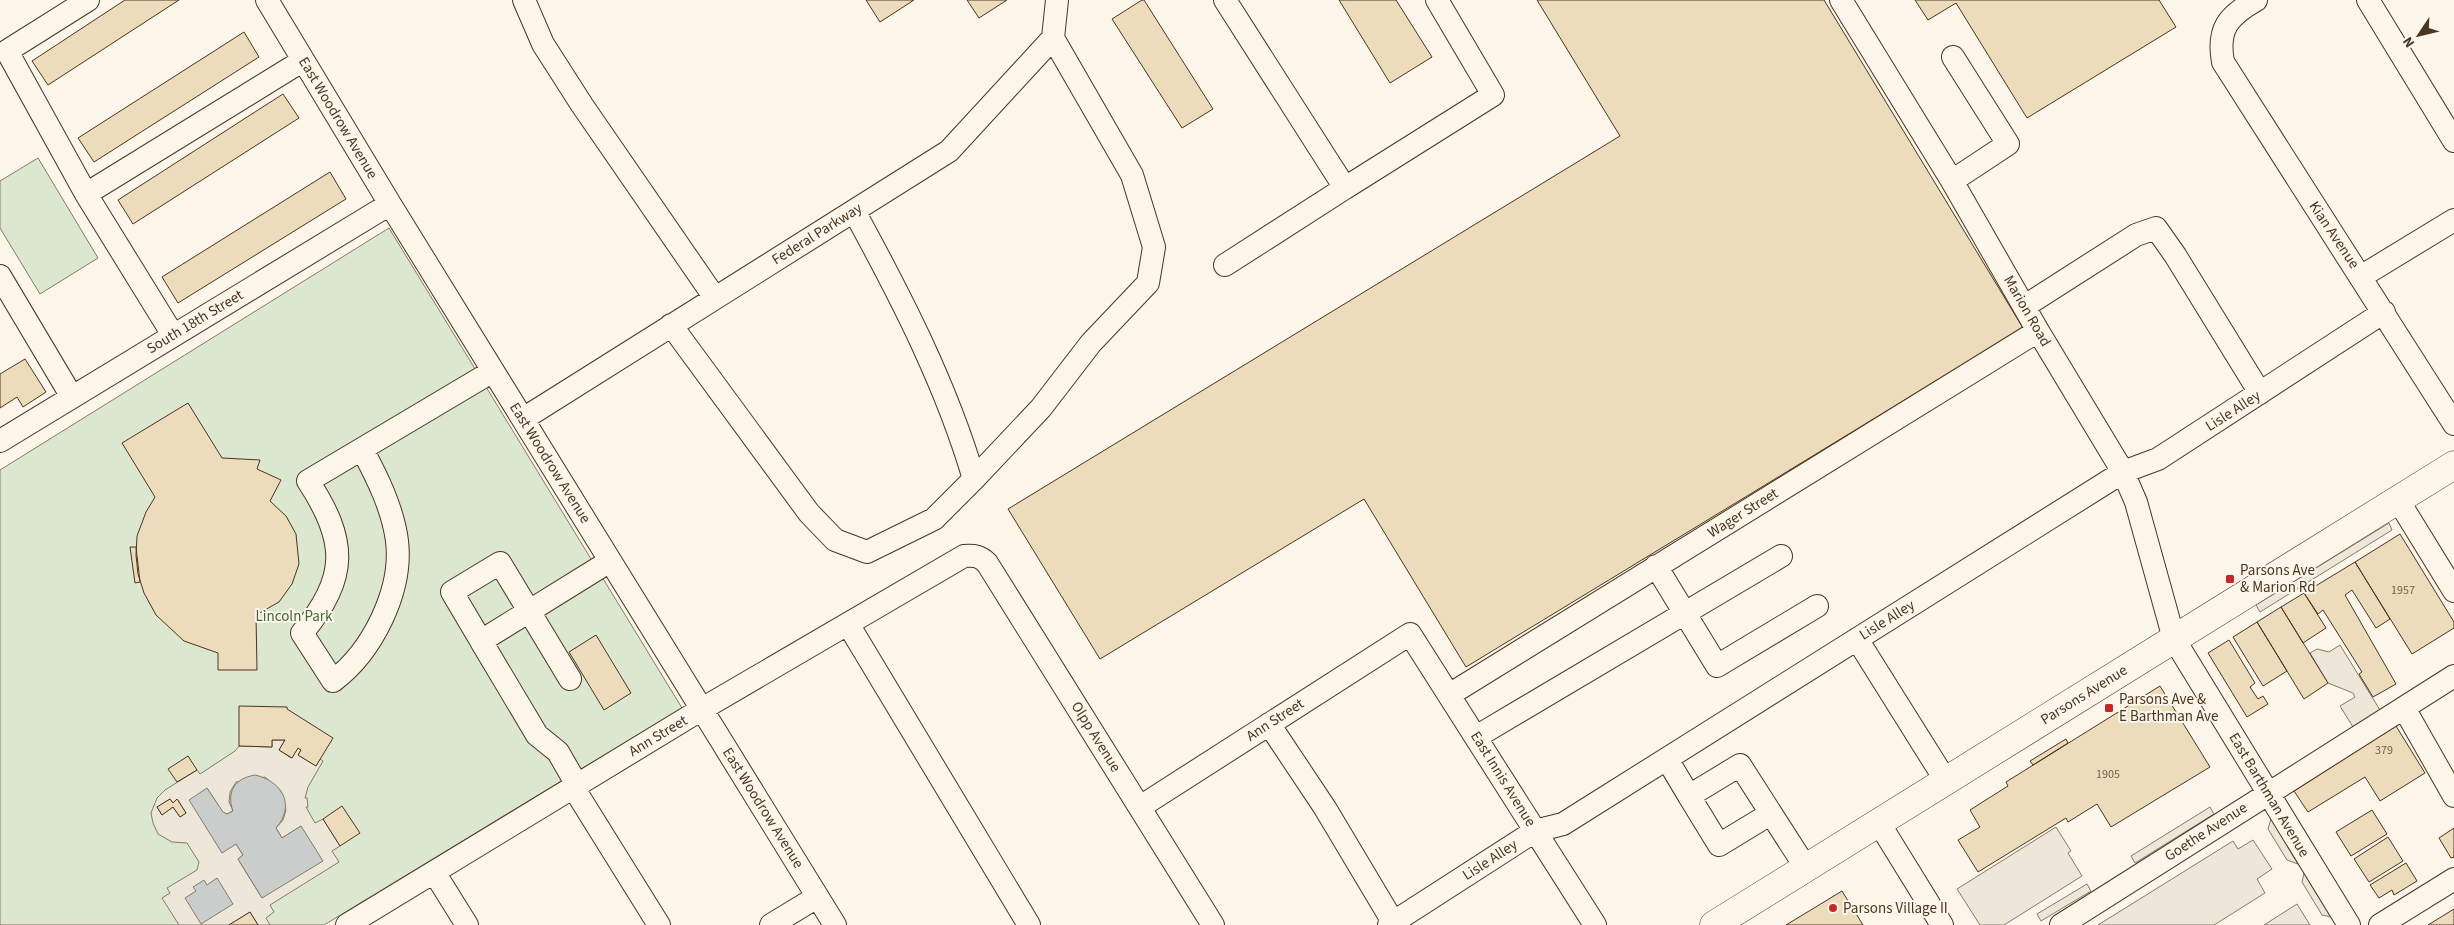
<svg xmlns="http://www.w3.org/2000/svg" width="2454" height="925" viewBox="0 0 2454 925" font-family="'Source Sans 3',sans-serif">
	<style>
		.green { fill: #dce7d0; stroke: #887966 }
		.parking { fill: #ede7d9; stroke: #887966; fill-rule: evenodd }
		.water { fill: #c9cecd; stroke: #887966 }
		.building { fill: #ecdcbc; stroke: #4a3520 }
		.lines { fill: none; stroke-linecap: round; stroke-linejoin: round }
		.minor-casing { stroke: #4a3520; stroke-width: 24 }
		.major-casing { stroke: #4a3520; stroke-width: 29 }
		.minor { stroke: #fbf6e9; stroke-width: 22 }
		.major { stroke: #fbf6e9; stroke-width: 28 }
		.poi-dot { fill: #c62828; stroke: #fbf6e9; stroke-width: 2 }
		.labels { text-anchor: middle; dominant-baseline: central; stroke-width: 4; stroke-linejoin: round; paint-order: stroke }
		.number-label { font-size: 12px; fill: #725f47 }
		.street-label { font-size: 15px; fill: #4a3520; stroke: #fbf6e9 }
		.poi-label { font-size: 15px; fill: #4a3520; stroke: #fbf6e9; text-anchor: start }
		.park-label { font-size: 15px; fill: #436837; stroke: #fbf6e9 }
	</style>
	<rect width="100%" height="100%" fill="#fbf6e9"/>
	<path class="green" d="M 38,158 L 98,258 L 40,294 L 0,228 L 0,181 Z
		M 389,228 L 682,708 L 324,925 L 0,925 L 0,470 Z"/>
	<path class="parking" d="M 2389,523 L 2392,530 L 2260,612 L 2256,605 Z
		M 2340,645 L 2380,710 L 2353,727 L 2340,706 L 2355,697 L 2353,693 L 2328,683 L 2310,653 L 2317,649 L 2329,652 Z
		M 272,740 L 285,740 L 279,750 L 291,758 L 298,748 L 301,750 L 298,755 L 316,766 L 320,759 L 323,761 L 308,787 L 305,798 L 307,798 L 308,807 L 306,807 L 315,823 L 323,819 L 340,846 L 332,851 L 339,862 L 270,905 L 274,912 L 266,918 L 270,925 L 258,925 L 250,912 L 229,925 L 179,925 L 162,898 L 170,893 L 167,888 L 197,870 L 199,862 L 187,843 L 172,842 L 158,834 L 153,823 L 151,813 L 157,798 L 165,790 L 197,770 L 200,774 L 235,751 L 239,746 L 272,747 ZM 265,777 L 281,791 L 286,810 L 283,820 L 276,828 L 282,838 L 301,826 L 262,898 L 238,859 L 243,855 L 236,844 L 222,852 L 207,788 L 223,813 L 227,814 L 233,811 L 229,802 L 230,792 L 236,782 ZM 170,799 L 173,803 L 178,800 L 186,813 L 180,817 L 173,807 L 162,815 L 157,807 Z
		M 2210,807 L 2214,814 L 2135,863 L 2131,856 Z
		M 2271,819 L 2298,864 L 2287,860 L 2268,829 Z
		M 2056,827 L 2071,851 L 2068,853 L 2082,876 L 2004,925 L 1980,925 L 1957,889 Z
		M 2253,840 L 2272,869 L 2257,879 L 2265,893 L 2214,925 L 2098,925 L 2233,841 L 2238,849 Z
		M 2304,873 L 2331,917 L 2322,915 L 2302,882 Z
		M 2087,884 L 2091,891 L 2041,921 L 2037,914 Z
		M 2297,904 L 2310,925 L 2264,925 Z"/>
	<path class="water" d="M 255,775 C 282,781 296,805 276,828 L 282,838 L 301,826 L 323,861 L 262,898 L 238,859 L 243,855 L 236,844 L 222,853 L 189,800 L 207,788 L 223,812 L 227,814 L 233,811 C 226,792 235,778 255,775 Z
		M 217,878 L 233,904 L 201,924 L 185,898 L 196,891 L 193,887 L 204,880 L 207,885 Z"/>
	<path class="building" d="M 125,0 L 179,0 L 48,85 L 32,61 Z
		M 866,0 L 914,0 L 880,22 Z
		M 967,0 L 1007,0 L 979,18 Z
		M 1142,0 L 1144,0 L 1213,109 L 1182,128 L 1112,19 Z
		M 1339,0 L 1396,0 L 1432,57 L 1390,83 Z
		M 1537,0 L 1824,0 L 2023,328 L 1466,667 L 1364,499 L 1100,659 L 1008,509 L 1620,136 Z
		M 1915,0 L 2159,0 L 2176,27 L 2027,118 L 1956,3 L 1928,20 Z
		M 244,32 L 259,57 L 94,162 L 78,138 Z
		M 283,94 L 299,118 L 133,224 L 118,200 Z
		M 330,172 L 346,199 L 178,303 L 162,277 Z
		M 25,359 L 46,392 L 23,407 L 17,397 L 0,408 L 0,374 Z
		M 188,403 L 222,458 L 260,460 L 257,469 L 281,480 L 270,501 L 286,516 L 296,534 L 299,564 L 292,584 L 279,602 L 256,615 L 257,670 L 218,670 L 218,653 L 184,641 L 156,615 L 144,593 L 138,574 L 136,555 L 137,536 L 146,512 L 155,497 L 122,443 Z
		M 2400,534 L 2454,622 L 2454,628 L 2412,654 L 2355,562 Z
		M 130,547 L 136,547 L 140,582 L 135,583 Z
		M 2355,562 L 2390,619 L 2376,628 L 2352,590 L 2345,595 L 2396,684 L 2373,697 L 2359,674 L 2362,672 L 2323,610 L 2318,614 L 2304,593 Z
		M 2304,593 L 2326,628 L 2303,643 L 2281,607 Z
		M 2281,607 L 2328,683 L 2304,699 L 2257,622 Z
		M 2257,622 L 2287,671 L 2263,686 L 2233,637 Z
		M 596,635 L 631,693 L 604,710 L 569,652 Z
		M 2229,640 L 2255,683 L 2250,687 L 2258,699 L 2263,696 L 2268,704 L 2247,717 L 2208,653 Z
		M 2160,686 L 2210,767 L 2111,827 L 2097,804 L 2068,822 L 2066,818 L 1978,872 L 1958,840 L 1980,827 L 1970,810 L 2008,786 L 2006,782 Z
		M 239,706 L 287,707 L 287,709 L 333,738 L 316,766 L 298,755 L 301,750 L 298,748 L 292,758 L 279,750 L 285,740 L 272,740 L 272,747 L 239,746 Z
		M 2396,726 L 2425,773 L 2380,801 L 2365,777 L 2308,812 L 2294,791 Z
		M 2066,739 L 2068,743 L 2033,765 L 2030,761 Z
		M 188,756 L 197,770 L 177,782 L 168,769 Z
		M 170,799 L 173,803 L 177,799 L 186,813 L 180,817 L 173,807 L 162,815 L 157,807 Z
		M 342,806 L 360,833 L 340,846 L 323,819 Z
		M 2372,810 L 2387,834 L 2351,856 L 2336,832 Z
		M 2454,828 L 2454,857 L 2451,858 L 2439,838 Z
		M 2388,837 L 2403,861 L 2369,882 L 2354,859 Z
		M 2406,863 L 2417,881 L 2394,895 L 2392,890 L 2379,898 L 2370,885 Z
		M 1842,891 L 1863,925 L 1786,925 Z
		M 2454,909 L 2454,925 L 2428,925 Z
		M 250,912 L 258,925 L 229,925 Z"/>
	<g class="lines">
		<g class="minor-casing">
			<path id="minor" d="M 88,0 L 7,51 L 86,194 L 302,61
				M 267,0 L 390,204 L 835,925
				M 524,0 L 543,44 L 582,105 L 715,298
				M 1225,0 L 1345,188 L 1493,95 L 1437,0
				M 1841,0 L 1952,181 L 2038,331 L 2123,472 L 2136,502 L 2174,639 L 2349,925
				M 2256,0 C 2228,16 2217,29 2223,62 L 2454,424
				M 2368,0 L 2454,141
				M 1952,181 L 2008,144 L 1953,57
				M 86,194 L 173,335
				M 1225,265 L 1345,188
				M 0,276 L 72,397
				M 2362,276 L 2454,220
				M 2025,306 L 2136,235 L 2156,228 L 2175,255 L 2260,393
				M 671,325 L 809,513 L 835,540 L 867,552 L 934,519 L 974,479 C 946,384 901,297 854,211
				M 523,419 L 949,151 L 1053,38 L 1057,0
				M 0,441 L 390,204
				M 362,449 C 377,477 393,509 397,541 C 403,591 372,652 333,681 L 302,633 C 349,578 347,540 308,481 L 493,371
				M 974,479 L 1041,408 L 1091,343 L 1148,283 L 1154,247 L 1132,175 L 1053,38
				M 2398,500 L 2454,591
				M 1656,566 L 1717,666 L 1817,606
				M 848,624 L 1029,925
				M 1857,639 L 1946,781
				M 481,641 L 452,592 L 500,563 L 570,679
				M 1449,695 L 2038,331
				M 2404,708 L 2454,796
				M 1269,724 L 1325,808 L 1393,922
				M 1476,737 L 1781,556
				M 1667,759 L 1689,796 L 1740,765 L 1806,868
				M 577,785 L 558,752 L 537,735 L 481,641 L 610,561
				M 573,787 L 659,925
				M 1689,796 L 1719,845 L 1770,814
				M 1140,807 L 1410,634 L 1595,925
				M 1879,823 L 1942,925
				M 434,872 L 467,925
				M 347,925 L 702,709 L 964,556 C 974,555 980,556 987,563 L 1213,925
				M 771,925 L 817,897
				M 1389,925 L 1535,831 L 1563,824 L 2123,472 L 2158,459 L 2384,312
				M 2061,925 L 2454,676
				M 2380,925 L 2454,879"/>
		</g>
		<g class="major-casing">
			<path id="major" d="M 1714,925 L 2454,465"/>
		</g>
		<use href="#minor" class="minor"/>
		<use href="#major" class="major"/>
	</g>
	<g class="poi-dot">
		<rect x="2225" y="574" width="10" height="10" rx="2.5"/>
		<rect x="2104" y="703" width="10" height="10" rx="2.5"/>
		<circle cx="1833" cy="908" r="5"/>
	</g>
	<g class="labels">
		<g class="number-label">
			<text x="2403" y="590">1957</text>
			<text x="2384" y="750">379</text>
			<text x="2108" y="774">1905</text>
		</g>
		<g class="street-label">
			<text transform="translate(338 118) rotate(59)">East Woodrow Avenue</text>
			<text transform="translate(817 234) rotate(-32)">Federal Parkway</text>
			<text transform="translate(2334 235) rotate(56)">Kian Avenue</text>
			<text transform="translate(2027 311) rotate(60)">Marion Road</text>
			<text transform="translate(195 322) rotate(-31)">South 18th Street</text>
			<text transform="translate(2233 411) rotate(-33)">Lisle Alley</text>
			<text transform="translate(550 463) rotate(58)">East Woodrow Avenue</text>
			<text transform="translate(1743 513) rotate(-32)">Wager Street</text>
			<text transform="translate(1887 620) rotate(-32)">Lisle Alley</text>
			<text transform="translate(2084 695) rotate(-32)">Parsons Avenue</text>
			<text transform="translate(1275 720) rotate(-33)">Ann Street</text>
			<text transform="translate(658 736) rotate(-31)">Ann Street</text>
			<text transform="translate(1096 737) rotate(58)">Olpp Avenue</text>
			<text transform="translate(1503 779) rotate(58)">East Innis Avenue</text>
			<text transform="translate(2269 795) rotate(59)">East Barthman Avenue</text>
			<text transform="translate(763 808) rotate(58)">East Woodrow Avenue</text>
			<text transform="translate(2206 832) rotate(-33)">Goethe Avenue</text>
			<text transform="translate(1490 860) rotate(-33)">Lisle Alley</text>
		</g>
		<g class="poi-label">
			<text x="2240" y="570">Parsons Ave<tspan x="2240" dy="17">&amp; Marion Rd</tspan></text>
			<text x="2119" y="699">Parsons Ave &amp;<tspan x="2119" dy="17">E Barthman Ave</tspan></text>
			<text x="1843" y="908">Parsons Village II</text>
		</g>
		<g class="park-label">
			<text x="294" y="616">Lincoln Park</text>
		</g>
	</g>
	<g transform="translate(2419 35) rotate(235)" stroke="#fbf6e9" stroke-width="4" paint-order="stroke">
	<path d="M0-4L9 19L0 12L-9 19Z" fill="#4a3520"/>
	<text y="-8" font-size="14" font-weight="bold" text-anchor="middle" fill="#4a3520">N</text>
	</g>
</svg>
